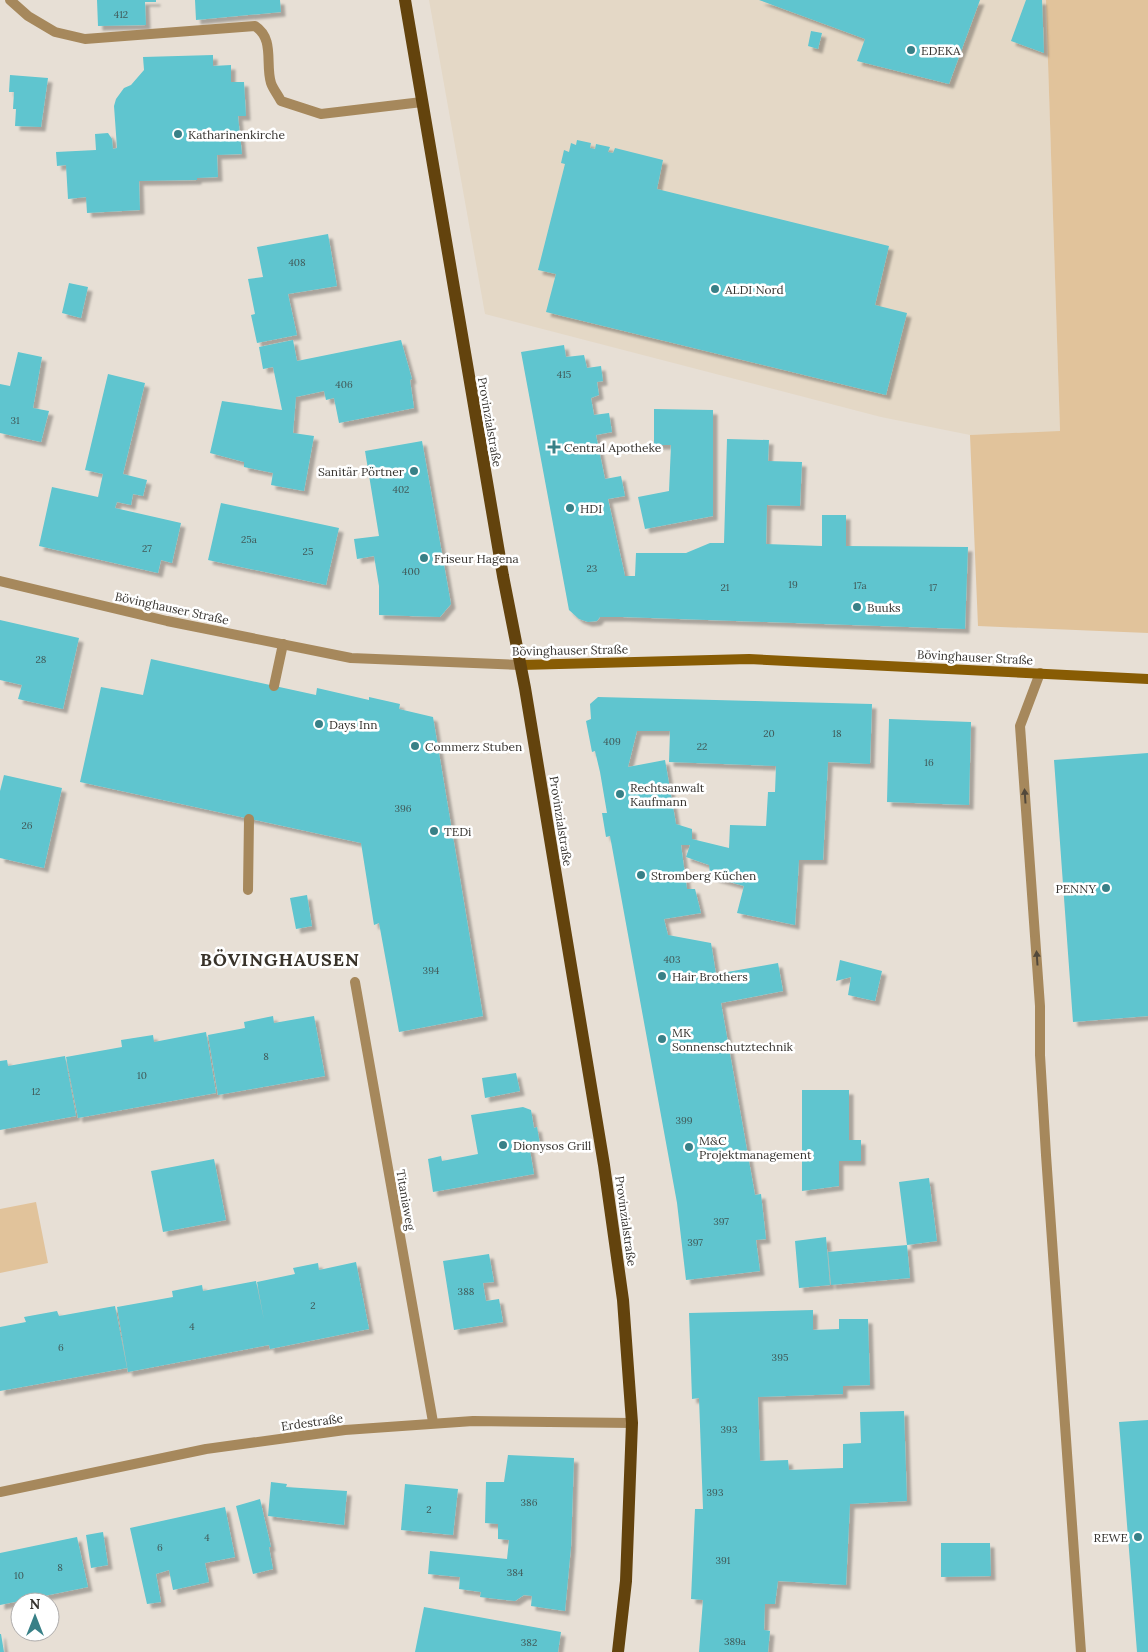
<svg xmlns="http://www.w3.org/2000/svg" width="1148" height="1652" viewBox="0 0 1148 1652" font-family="Lora,serif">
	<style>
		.built { fill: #e4d8c6 }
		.green { fill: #e1c39b }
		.building { fill: #5fc5cf; fill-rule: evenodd; filter: url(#shadow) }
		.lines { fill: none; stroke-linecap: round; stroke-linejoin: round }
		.lane { stroke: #a6885c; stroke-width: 10 }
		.street { stroke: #a6885c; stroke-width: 10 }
		.secondary { stroke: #885c04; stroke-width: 10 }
		.primary { stroke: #63430d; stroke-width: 12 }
		.oneway { fill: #52483a }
		.poi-dot { fill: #388087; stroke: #fff; stroke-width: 2 }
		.labels { text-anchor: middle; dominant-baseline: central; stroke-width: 5; stroke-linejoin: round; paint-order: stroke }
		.number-label { font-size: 10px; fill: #405857 }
		.poi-label { font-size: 12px; fill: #36332f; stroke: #fff; text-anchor: start }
		.street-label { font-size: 12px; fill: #36332f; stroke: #fff }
		.district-label { font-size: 18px; font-weight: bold; letter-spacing: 1px; fill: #383229; stroke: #fff }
	</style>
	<defs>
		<filter id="shadow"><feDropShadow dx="4.5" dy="4.5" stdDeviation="1" flood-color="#0004"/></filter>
	</defs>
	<rect width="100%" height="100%" fill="#e7dfd5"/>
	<path class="built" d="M 429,0 L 1046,0 L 1060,432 L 970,435 L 881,417 L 485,314 Z"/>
	<path class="green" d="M 1046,0 L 1148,0 L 1148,633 L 978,626 L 970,435 L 1060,431 Z
		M 36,1202 L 48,1263 L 0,1273 L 0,1209 Z"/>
	<path class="building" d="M 97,0 L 156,0 L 156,2 L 145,2 L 146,25 L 98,26 Z
		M 195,0 L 280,0 L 281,12 L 196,20 Z
		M 759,0 L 980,0 L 949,84 L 857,61 L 865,39 Z
		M 1026,0 L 1042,0 L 1044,53 L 1011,41 Z
		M 811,31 L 822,33 L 818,49 L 808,46 Z
		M 213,55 L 213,66 L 231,65 L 231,82 L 244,82 L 246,116 L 238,116 L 242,154 L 217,155 L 218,177 L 197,178 L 197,180 L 139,181 L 140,210 L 87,213 L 86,197 L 68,199 L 66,165 L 57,166 L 56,152 L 96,150 L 95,134 L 108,133 L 112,139 L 113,149 L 117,148 L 114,106 L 116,99 L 124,88 L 131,85 L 144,70 L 143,57 Z
		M 10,75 L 48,78 L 41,127 L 15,126 L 16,109 L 13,109 L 14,92 L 9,92 Z
		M 577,140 L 591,143 L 590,148 L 595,149 L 596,144 L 610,147 L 608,152 L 613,153 L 615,148 L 663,160 L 657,189 L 889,246 L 875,305 L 907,313 L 886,395 L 546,312 L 556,274 L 538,270 L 565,164 L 561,163 L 564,150 L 569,152 L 571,143 L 576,145 Z
		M 328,234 L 337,286 L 288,294 L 297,335 L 257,343 L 251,315 L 255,314 L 248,279 L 263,277 L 257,247 Z
		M 69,283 L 88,287 L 81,318 L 62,313 Z
		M 293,340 L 297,361 L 401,340 L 412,379 L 410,380 L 414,408 L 339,423 L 334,398 L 326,400 L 324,391 L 296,397 L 293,433 L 314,436 L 304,491 L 271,485 L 273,473 L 244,467 L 244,462 L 210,453 L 222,401 L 282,410 L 273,367 L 263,369 L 259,347 Z
		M 564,345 L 566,357 L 584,355 L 587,368 L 601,366 L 603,381 L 597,382 L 599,395 L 591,398 L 594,415 L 609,413 L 612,432 L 596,435 L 605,479 L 621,476 L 625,496 L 608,499 L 625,576 L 635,576 L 636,553 L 686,553 L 710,543 L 724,543 L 727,439 L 769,440 L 768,461 L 802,462 L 800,506 L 767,505 L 766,544 L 822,546 L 822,515 L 846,515 L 846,546 L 968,547 L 965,629 L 623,617 L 600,617 L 597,621 L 588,622 L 579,619 L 569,610 L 521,352 Z
		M 18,352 L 42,357 L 33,408 L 49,411 L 41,442 L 0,433 L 0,384 L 10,386 Z
		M 108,374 L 145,383 L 123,474 L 147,480 L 143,496 L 133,494 L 131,505 L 117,502 L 115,508 L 181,523 L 172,563 L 161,560 L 158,573 L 39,546 L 52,487 L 98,497 L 103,474 L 85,470 Z
		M 654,409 L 713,410 L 713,516 L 645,529 L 638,497 L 669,491 L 671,445 L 654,445 Z
		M 422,441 L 451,604 L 440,617 L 379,615 L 379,586 L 374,556 L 357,559 L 354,539 L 379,536 L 365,451 Z
		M 221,503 L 339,528 L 326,585 L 208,560 Z
		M 0,620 L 79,638 L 63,709 L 18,699 L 22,685 L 0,680 Z
		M 151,659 L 316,695 L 317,688 L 369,700 L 369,697 L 400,704 L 399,709 L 433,717 L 483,1016 L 399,1032 L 379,923 L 374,925 L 361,843 L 80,782 L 101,687 L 143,695 Z
		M 598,697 L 872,704 L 870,764 L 828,762 L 823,860 L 799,860 L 795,925 L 737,913 L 744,886 L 715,878 L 710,873 L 709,865 L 686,857 L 690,845 L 681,845 L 687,889 L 695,889 L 701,913 L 664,919 L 668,935 L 711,943 L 716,974 L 778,963 L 783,991 L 721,1003 L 755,1195 L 761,1194 L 766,1239 L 756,1240 L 760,1271 L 686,1280 L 677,1203 L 610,836 L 606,837 L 602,813 L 607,813 L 600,772 L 595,751 L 592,752 L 586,721 L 591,719 L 590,704 ZM 637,731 L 670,731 L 669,762 L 776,766 L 775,792 L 768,792 L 766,826 L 730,825 L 729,848 L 692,839 L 692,829 L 676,824 L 665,760 L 628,767 Z
		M 889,719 L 971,722 L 969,805 L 887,802 Z
		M 1148,753 L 1148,1016 L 1073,1022 L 1054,760 Z
		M 4,775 L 62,788 L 44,868 L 0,858 L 0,791 Z
		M 307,895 L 312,926 L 296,929 L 290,898 Z
		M 840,960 L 882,971 L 875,1001 L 848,995 L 851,977 L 836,981 Z
		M 273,1016 L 274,1023 L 314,1016 L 325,1076 L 218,1095 L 208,1035 L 245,1028 L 244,1022 Z
		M 206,1032 L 216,1093 L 78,1118 L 66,1057 L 122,1047 L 121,1040 L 153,1035 L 154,1042 Z
		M 65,1056 L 76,1116 L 0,1130 L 0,1061 L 7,1060 L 8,1066 Z
		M 516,1073 L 520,1091 L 485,1098 L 482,1078 Z
		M 802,1090 L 849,1090 L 849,1140 L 861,1140 L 861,1161 L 839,1161 L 839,1186 L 802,1191 Z
		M 523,1107 L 531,1110 L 534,1128 L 537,1127 L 540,1144 L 529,1145 L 534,1174 L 433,1192 L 428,1159 L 441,1156 L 442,1161 L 478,1154 L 471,1115 Z
		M 214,1159 L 226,1220 L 163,1232 L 151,1171 Z
		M 929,1178 L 937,1241 L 907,1245 L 910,1278 L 831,1285 L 828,1252 L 907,1245 L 899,1182 Z
		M 826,1237 L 830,1285 L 799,1288 L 795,1241 Z
		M 489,1254 L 494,1282 L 483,1283 L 486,1301 L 499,1299 L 503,1322 L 454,1330 L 443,1261 Z
		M 356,1262 L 369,1329 L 270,1349 L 269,1345 L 128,1372 L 117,1307 L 173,1297 L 172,1291 L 202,1285 L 203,1291 L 256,1281 L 264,1320 L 257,1282 L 295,1274 L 293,1268 L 318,1263 L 319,1270 Z
		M 115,1306 L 127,1368 L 0,1391 L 0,1327 L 26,1322 L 24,1317 L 57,1311 L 59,1316 Z
		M 813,1310 L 813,1330 L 839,1329 L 839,1319 L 868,1319 L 870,1385 L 843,1386 L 843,1394 L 758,1397 L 760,1461 L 788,1460 L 789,1470 L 843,1468 L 843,1444 L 861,1443 L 860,1412 L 904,1411 L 907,1501 L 850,1504 L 846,1585 L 778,1581 L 775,1604 L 765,1604 L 764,1630 L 770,1631 L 768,1652 L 699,1652 L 703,1600 L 691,1599 L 695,1509 L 703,1509 L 699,1398 L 692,1399 L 689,1313 Z
		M 1148,1420 L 1148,1652 L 1137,1652 L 1119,1422 Z
		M 508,1455 L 574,1458 L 571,1547 L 565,1611 L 531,1606 L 532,1596 L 524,1595 L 515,1601 L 480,1597 L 481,1592 L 459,1589 L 460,1577 L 428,1574 L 430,1551 L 507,1559 L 509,1540 L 498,1539 L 498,1524 L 485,1523 L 486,1482 L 504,1482 Z
		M 271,1482 L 287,1484 L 286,1487 L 347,1491 L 344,1525 L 268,1516 Z
		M 405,1484 L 458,1489 L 453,1535 L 401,1530 Z
		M 260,1499 L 271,1547 L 269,1547 L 273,1569 L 253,1574 L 236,1506 Z
		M 225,1507 L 235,1557 L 205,1563 L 209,1582 L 173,1590 L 169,1570 L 156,1574 L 161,1602 L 147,1604 L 130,1528 Z
		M 103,1532 L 108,1565 L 91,1568 L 86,1535 Z
		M 77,1537 L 88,1587 L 0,1605 L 0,1553 Z
		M 941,1543 L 990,1543 L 991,1576 L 941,1577 Z
		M 424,1607 L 561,1632 L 558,1652 L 415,1652 Z
		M 0,1634 L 1,1634 L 4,1652 L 0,1652 Z"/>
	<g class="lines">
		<path class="lane" d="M 10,0 L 28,16 L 55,32 L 85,39 L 255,26 C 275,39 265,64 271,83 C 273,89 278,95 281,101 L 321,114 L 422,102
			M 1040,673 L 1020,726 L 1040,1006 L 1040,1055 L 1046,1155 L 1081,1652
			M 274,686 L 283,644
			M 248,890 L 249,819"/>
		<path class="street" d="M 0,581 L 167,621 L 351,658 L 521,665
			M 355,982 L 433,1422
			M 0,1492 L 206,1449 L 345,1430 L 473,1421 L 632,1423"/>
		<path class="secondary" d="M 521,665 L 749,659 L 1148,679"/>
		<path class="primary" d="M 405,0 L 503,576 L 525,688 L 604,1165 L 623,1300 L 632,1423 L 626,1581 L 618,1652"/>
	</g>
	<defs><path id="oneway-solid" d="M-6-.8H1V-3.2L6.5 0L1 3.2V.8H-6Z" transform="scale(1.25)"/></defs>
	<g class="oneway">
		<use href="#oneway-solid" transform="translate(1025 796) rotate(-94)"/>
		<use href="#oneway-solid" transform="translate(1037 958) rotate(-94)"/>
	</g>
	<g class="poi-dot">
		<circle cx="911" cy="50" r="5"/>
		<circle cx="178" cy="134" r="5"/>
		<circle cx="715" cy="289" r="5"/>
		<path d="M551.5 439.5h5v5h5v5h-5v5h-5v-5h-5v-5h5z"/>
		<circle cx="414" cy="471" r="5"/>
		<circle cx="570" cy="508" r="5"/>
		<circle cx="424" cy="558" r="5"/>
		<circle cx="857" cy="607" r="5"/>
		<circle cx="319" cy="724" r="5"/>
		<circle cx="415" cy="746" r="5"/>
		<circle cx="620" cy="794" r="5"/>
		<circle cx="434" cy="831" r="5"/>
		<circle cx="641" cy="875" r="5"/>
		<circle cx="1106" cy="888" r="5"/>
		<circle cx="662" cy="976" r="5"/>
		<circle cx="662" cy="1039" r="5"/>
		<circle cx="503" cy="1145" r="5"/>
		<circle cx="689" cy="1147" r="5"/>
		<circle cx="1138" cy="1537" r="5"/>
	</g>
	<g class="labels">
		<g class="number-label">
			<text x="121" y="14">412</text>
			<text x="297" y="262">408</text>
			<text x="564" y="374">415</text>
			<text x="344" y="384">406</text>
			<text x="15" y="420">31</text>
			<text x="401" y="489">402</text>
			<text x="249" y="539">25a</text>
			<text x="147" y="548">27</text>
			<text x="308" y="551">25</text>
			<text x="592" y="568">23</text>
			<text x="411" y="571">400</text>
			<text x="793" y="584">19</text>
			<text x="860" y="585">17a</text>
			<text x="725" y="587">21</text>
			<text x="933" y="587">17</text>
			<text x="41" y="659">28</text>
			<text x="769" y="733">20</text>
			<text x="837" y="733">18</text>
			<text x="612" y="741">409</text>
			<text x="702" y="746">22</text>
			<text x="929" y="762">16</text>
			<text x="403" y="808">396</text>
			<text x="27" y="825">26</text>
			<text x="672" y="959">403</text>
			<text x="431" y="970">394</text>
			<text x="266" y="1056">8</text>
			<text x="142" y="1075">10</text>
			<text x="36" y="1091">12</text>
			<text x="684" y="1120">399</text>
			<text x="721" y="1221">397</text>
			<text x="695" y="1242">397</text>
			<text x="466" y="1291">388</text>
			<text x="313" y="1305">2</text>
			<text x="192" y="1326">4</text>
			<text x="61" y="1347">6</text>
			<text x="780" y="1357">395</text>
			<text x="729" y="1429">393</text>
			<text x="715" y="1492">393</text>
			<text x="529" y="1502">386</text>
			<text x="429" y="1509">2</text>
			<text x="207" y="1537">4</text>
			<text x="160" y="1547">6</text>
			<text x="723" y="1560">391</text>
			<text x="60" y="1567">8</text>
			<text x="515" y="1572">384</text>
			<text x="19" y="1575">10</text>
			<text x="735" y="1641">389a</text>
			<text x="529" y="1642">382</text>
		</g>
		<g class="poi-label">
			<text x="921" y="50">EDEKA</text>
			<text x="188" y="134">Katharinenkirche</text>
			<text x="725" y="289">ALDI Nord</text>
			<text x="564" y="447">Central Apotheke</text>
			<text x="404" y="471" text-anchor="end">Sanitär Pörtner</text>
			<text x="580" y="508">HDI</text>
			<text x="434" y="558">Friseur Hagena</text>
			<text x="867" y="607">Buuks</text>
			<text x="329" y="724">Days Inn</text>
			<text x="425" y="746">Commerz Stuben</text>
			<text x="630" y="787">Rechtsanwalt<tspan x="630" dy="14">Kaufmann</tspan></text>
			<text x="444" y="831">TEDi</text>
			<text x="651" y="875">Stromberg Küchen</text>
			<text x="1096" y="888" text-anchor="end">PENNY</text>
			<text x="672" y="976">Hair Brothers</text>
			<text x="672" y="1032">MK<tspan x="672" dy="14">Sonnenschutztechnik</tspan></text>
			<text x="699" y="1140">M&amp;C<tspan x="699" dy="14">Projektmanagement</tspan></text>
			<text x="513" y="1145">Dionysos Grill</text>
			<text x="1128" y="1537" text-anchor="end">REWE</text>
		</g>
		<g class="street-label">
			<text transform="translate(490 422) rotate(80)">Provinzialstraße</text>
			<text transform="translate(172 608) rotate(12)">Bövinghauser Straße</text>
			<text transform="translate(570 650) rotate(-1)">Bövinghauser Straße</text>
			<text transform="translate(975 657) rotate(3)">Bövinghauser Straße</text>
			<text transform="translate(561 821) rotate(81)">Provinzialstraße</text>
			<text transform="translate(406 1200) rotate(80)">Titaniaweg</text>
			<text transform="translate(626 1221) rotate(82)">Provinzialstraße</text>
			<text transform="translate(312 1422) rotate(-8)">Erdestraße</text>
		</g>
		<g class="district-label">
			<text x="280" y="959">BÖVINGHAUSEN</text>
		</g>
	</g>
	<g transform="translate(35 1617)"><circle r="24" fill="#ffffff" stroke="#afadac"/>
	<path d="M0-4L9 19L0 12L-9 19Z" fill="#388087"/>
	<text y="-8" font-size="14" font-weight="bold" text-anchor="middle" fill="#36332f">N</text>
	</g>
</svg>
